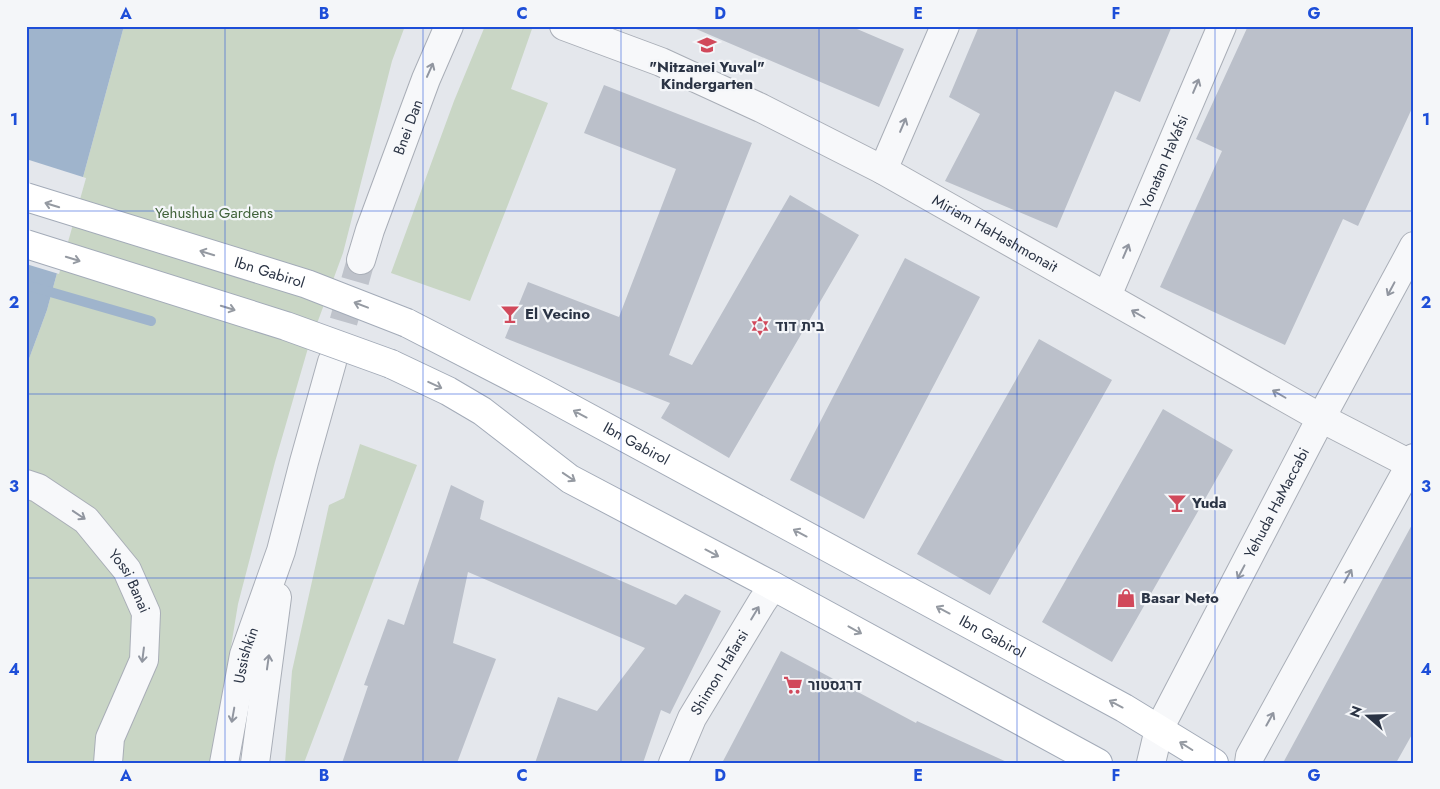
<svg xmlns="http://www.w3.org/2000/svg" width="1440" height="789" viewBox="0 0 1440 789" font-family="Jost,Heebo,sans-serif">
	<style>
		.green { fill: #c9d6c5 }
		.water { fill: #9fb4cc }
		.pier { fill: #e4e7ec }
		.lines { fill: none; stroke-linecap: round; stroke-linejoin: round }
		.stream { stroke: #9fb4cc; stroke-width: 10 }
		.building { fill: #bbc0ca }
		.minor-tunnel { stroke: #bfc3cb; stroke-width: 28; stroke-dasharray: 28 14; stroke-linecap: butt }
		.minor-casing { stroke: #a9aeb7; stroke-width: 30 }
		.major-casing { stroke: #a3abb8; stroke-width: 30 }
		.minor { stroke: #f7f8fa; stroke-width: 28 }
		.major { stroke: #fff; stroke-width: 28 }
		.major-bridge-casing { stroke: #a3abb8; stroke-width: 30; stroke-linecap: butt }
		.major-bridge { stroke: #fff; stroke-width: 28 }
		.oneway { stroke: #9196a0 }
		.oneway2 { stroke: #959aa2 }
		.grid { fill: none; stroke: #1d4ed8; stroke-width: 1; stroke-opacity: 0.55 }
		.labels { text-anchor: middle; dominant-baseline: central; stroke-width: 4.5; stroke-linejoin: round; paint-order: stroke }
		.poi-label { font-size: 15px; font-weight: bold; fill: #2b3445; stroke: #f4f6f9; text-anchor: start }
		.street-label { font-size: 15px; fill: #2b3445; stroke: #f4f6f9 }
		.park-label { font-size: 15px; fill: #3f6138; stroke: #f4f6f9 }
		.neatline { fill: none; stroke: #1d4ed8; stroke-width: 2 }
		.grid-label { font-size: 16px; text-anchor: middle; font-weight: bold; fill: #1d4ed8 }
	</style>
	<rect width="100%" height="100%" fill="#e4e7ec"/>
	<path class="green" d="M 124,26 L 405,26 L 392,61 L 343,253 L 308,348 L 275,462 L 238,604 L 212,763 L 26,763 L 26,367 L 47,310 Z
		M 485,26 L 533,26 L 511,89 L 548,103 L 470,301 L 391,273 L 454,101 Z
		M 360,444 L 417,465 L 304,763 L 285,763 L 292,671 L 329,505 L 344,498 Z"/>
	<path class="water" d="M 26,26 L 124,26 L 47,310 L 26,367 Z"/>
	<path class="pier" d="M 26,159 L 86,178 L 59,274 L 26,264 Z"/>
	<g class="lines">
		<path class="stream" d="M 26,285 L 151,321"/>
	</g>
	<path class="building" d="M 689,26 L 850,26 L 904,49 L 879,107 Z
		M 979,26 L 1172,26 L 1140,102 L 1115,91 L 1057,228 L 945,181 L 980,114 L 949,97 Z
		M 1248,26 L 1414,26 L 1414,104 L 1358,226 L 1343,219 L 1285,345 L 1160,287 L 1222,151 L 1196,139 Z
		M 604,85 L 752,143 L 669,355 L 692,365 L 790,195 L 859,235 L 729,458 L 661,418 L 670,403 L 505,338 L 528,282 L 619,317 L 676,169 L 584,133 Z
		M 905,258 L 980,297 L 864,519 L 790,480 Z
		M 1039,339 L 1112,380 L 990,595 L 917,554 Z
		M 1163,409 L 1233,450 L 1112,662 L 1042,622 Z
		M 451,485 L 484,501 L 480,519 L 676,605 L 685,594 L 721,611 L 670,714 L 661,710 L 643,763 L 535,763 L 558,697 L 597,711 L 645,648 L 468,572 L 453,643 L 496,659 L 457,763 L 342,763 L 368,686 L 364,685 L 388,619 L 404,625 Z
		M 1414,521 L 1414,731 L 1396,763 L 1283,763 Z
		M 781,651 L 916,723 L 917,721 L 1009,763 L 722,763 Z"/>
	<g class="lines">
		<path class="minor-tunnel" d="M 332,362 L 361,260"/>
		<g class="minor-casing">
			<g id="minor">
				<path id="s1" d="M 564,26 L 661,62 L 761,108 L 883,170 L 1321,418 L 1414,466"/>
				<path d="M 883,170 L 945,26"/>
				<path id="s2" d="M 361,260 L 370,230 L 426,79 L 449,26"/>
				<path id="s3" d="M 1107,296 L 1222,26"/>
				<path id="s4" d="M 26,484 L 38,488 L 86,520 L 127,570 L 146,613 L 144,660 L 110,738 L 108,763"/>
				<path id="s5" d="M 224,763 L 244,655 L 281,551 L 304,462 L 332,362"/>
				<path d="M 255,763 L 277,597"/>
				<path id="s6" d="M 673,763 L 692,718 L 762,602 L 773,586"/>
				<path id="s7" d="M 1151,763 L 1159,729 L 1321,418 L 1414,246"/>
				<path d="M 1249,763 L 1250,756 L 1414,458"/>
			</g>
		</g>
		<g class="major-casing">
			<g id="major">
				<path id="s8" d="M 407,323 L 541,392 L 1124,708 L 1214,763"/>
				<path d="M 391,364 L 448,391 L 482,411 L 570,479 L 773,586 L 1098,763"/>
			</g>
		</g>
		<use href="#minor" class="minor"/>
		<use href="#major" class="major"/>
		<g class="major-bridge-casing">
			<g id="major-bridge">
				<path id="s9" d="M 26,197 L 307,284 L 407,323"/>
				<path d="M 26,244 L 286,326 L 391,364"/>
			</g>
		</g>
		<use href="#major-bridge" class="major-bridge"/>
	</g>
	<defs><path id="oneway-shaft" d="M-6 0H5M1.5-3L5.5 0L1.5 3" fill="none" stroke-width="1.6" stroke-linecap="round" stroke-linejoin="round" transform="scale(1.25)"/></defs>
	<g class="oneway">
		<use href="#oneway-shaft" transform="translate(430 70) rotate(-66)"/>
		<use href="#oneway-shaft" transform="translate(1196 86) rotate(-67)"/>
		<use href="#oneway-shaft" transform="translate(903 125) rotate(-67)"/>
		<use href="#oneway-shaft" transform="translate(1126 251) rotate(-67)"/>
		<use href="#oneway-shaft" transform="translate(1391 289) rotate(118)"/>
		<use href="#oneway-shaft" transform="translate(1138 314) rotate(-150)"/>
		<use href="#oneway-shaft" transform="translate(1279 394) rotate(-150)"/>
		<use href="#oneway-shaft" transform="translate(79 515) rotate(34)"/>
		<use href="#oneway-shaft" transform="translate(1241 572) rotate(118)"/>
		<use href="#oneway-shaft" transform="translate(1348 576) rotate(-61)"/>
		<use href="#oneway-shaft" transform="translate(755 613) rotate(-59)"/>
		<use href="#oneway-shaft" transform="translate(143 655) rotate(97)"/>
		<use href="#oneway-shaft" transform="translate(268 662) rotate(-82)"/>
		<use href="#oneway-shaft" transform="translate(233 715) rotate(100)"/>
		<use href="#oneway-shaft" transform="translate(1270 719) rotate(-61)"/>
	</g>
	<g class="oneway2">
		<use href="#oneway-shaft" transform="translate(52 205) rotate(-163)"/>
		<use href="#oneway-shaft" transform="translate(207 253) rotate(-163)"/>
		<use href="#oneway-shaft" transform="translate(73 259) rotate(17)"/>
		<use href="#oneway-shaft" transform="translate(361 305) rotate(-159)"/>
		<use href="#oneway-shaft" transform="translate(228 308) rotate(17)"/>
		<use href="#oneway-shaft" transform="translate(435 385) rotate(25)"/>
		<use href="#oneway-shaft" transform="translate(580 414) rotate(-152)"/>
		<use href="#oneway-shaft" transform="translate(569 477) rotate(34)"/>
		<use href="#oneway-shaft" transform="translate(800 533) rotate(-152)"/>
		<use href="#oneway-shaft" transform="translate(712 553) rotate(28)"/>
		<use href="#oneway-shaft" transform="translate(943 610) rotate(-152)"/>
		<use href="#oneway-shaft" transform="translate(855 630) rotate(29)"/>
		<use href="#oneway-shaft" transform="translate(1116 704) rotate(-152)"/>
		<use href="#oneway-shaft" transform="translate(1186 746) rotate(-148)"/>
	</g>
	<path class="grid" d="M 225,26 L 225,763M 423,26 L 423,763M 621,26 L 621,763M 819,26 L 819,763M 1017,26 L 1017,763M 1215,26 L 1215,763M 26,211 L 1414,211M 26,394 L 1414,394M 26,578 L 1414,578"/>
	<defs>
		<g id="school-bare" transform="scale(1.5)"><path d="M0-5L7-2L0 1L-7-2ZM-4 1L0 2.5L4 1V4Q0 6-4 4Z" fill="#d1495b" stroke="#f4f6f9" stroke-width="2.5" paint-order="stroke"/></g>
		<g id="bar-bare" transform="scale(1.5)"><path d="M-6-5H6L.8 .8V4.5H3.5V6h-7V4.5H-.8V.8Z" fill="#d1495b" stroke="#f4f6f9" stroke-width="2.5" paint-order="stroke"/></g>
		<g id="synagogue-bare" transform="scale(1.5)"><path d="M0-6.5L5.6 3.2H-5.6ZM0 6.5L5.6-3.2H-5.6Z" fill="#d1495b" stroke="#f4f6f9" stroke-width="2.5" paint-order="stroke"/></g>
		<g id="shop-bare" transform="scale(1.5)"><path d="M-5-2.5h2.3a2.7 3.5 0 0 1 5.4 0H5L5.5 6h-11ZM-1.5-2.5h3a1.5 2.3 0 0 0-3 0Z" fill="#d1495b" stroke="#f4f6f9" stroke-width="2.5" paint-order="stroke"/></g>
		<g id="supermarket-bare" transform="scale(1.5)"><path d="M-6-5.5h2.5l.6 2H6L4.5 2H-2.5L-4.4-4H-6ZM-1.5 3.2a1.3 1.3 0 1 0 .1 0ZM3 3.2a1.3 1.3 0 1 0 .1 0Z" fill="#d1495b" stroke="#f4f6f9" stroke-width="2.5" paint-order="stroke"/></g>
	</defs>
	<g fill-rule="evenodd">
		<use href="#school-bare" x="707" y="45"/>
		<use href="#bar-bare" x="510" y="314"/>
		<use href="#synagogue-bare" x="760" y="326"/>
		<use href="#bar-bare" x="1177" y="503"/>
		<use href="#shop-bare" x="1126" y="598"/>
		<use href="#supermarket-bare" x="793" y="685"/>
	</g>
	<g class="labels">
		<g class="poi-label">
			<text x="707" y="67" text-anchor="middle">"Nitzanei Yuval"<tspan x="707" dy="17">Kindergarten</tspan></text>
			<text x="525" y="314">El Vecino</text>
			<text x="775" y="326">בית דוד</text>
			<text x="1192" y="503">Yuda</text>
			<text x="1141" y="598">Basar Neto</text>
			<text x="808" y="685">דרגסטור</text>
		</g>
		<g class="street-label">
			<text stroke="none"><textPath href="#s2" startOffset="141">Bnei Dan</textPath></text>
			<text stroke="none"><textPath href="#s3" startOffset="146">Yonatan HaVafsi</textPath></text>
			<text stroke="none"><textPath href="#s1" startOffset="479">Miriam HaHashmonait</textPath></text>
			<text stroke="none"><textPath href="#s9" startOffset="255">Ibn Gabirol</textPath></text>
			<text stroke="none"><textPath href="#s8" startOffset="259">Ibn Gabirol</textPath></text>
			<text stroke="none"><textPath href="#s7" startOffset="290">Yehuda HaMaccabi</textPath></text>
			<text stroke="none"><textPath href="#s4" startOffset="146">Yossi Banai</textPath></text>
			<text stroke="none"><textPath href="#s8" startOffset="664">Ibn Gabirol</textPath></text>
			<text stroke="none"><textPath href="#s5" startOffset="110">Ussishkin</textPath></text>
			<text stroke="none"><textPath href="#s6" startOffset="102">Shimon HaTarsi</textPath></text>
		</g>
		<g class="park-label">
			<text x="214" y="213">Yehushua Gardens</text>
		</g>
	</g>
	<rect width="1440" height="789" fill="none" stroke="#f4f6f9" stroke-width="55"/>
	<g transform="translate(1368 716) rotate(290)" stroke="#f4f6f9" stroke-width="4" paint-order="stroke">
	<path d="M0-4L9 19L0 12L-9 19Z" fill="#2b3445"/>
	<text y="-8" font-size="14" font-weight="bold" text-anchor="middle" fill="#2b3445">N</text>
	</g>
	<rect x="28" y="28" width="1384" height="734" class="neatline"/>
	<g class="grid-label">
		<text x="126" y="19">A</text>
		<text x="324" y="19">B</text>
		<text x="522" y="19">C</text>
		<text x="720" y="19">D</text>
		<text x="918" y="19">E</text>
		<text x="1116" y="19">F</text>
		<text x="1314" y="19">G</text>
		<text x="14" y="125">1</text>
		<text x="1426" y="125">1</text>
		<text x="14" y="308">2</text>
		<text x="1426" y="308">2</text>
		<text x="14" y="492">3</text>
		<text x="1426" y="492">3</text>
		<text x="14" y="675">4</text>
		<text x="1426" y="675">4</text>
		<text x="126" y="781">A</text>
		<text x="324" y="781">B</text>
		<text x="522" y="781">C</text>
		<text x="720" y="781">D</text>
		<text x="918" y="781">E</text>
		<text x="1116" y="781">F</text>
		<text x="1314" y="781">G</text>
	</g>
</svg>
